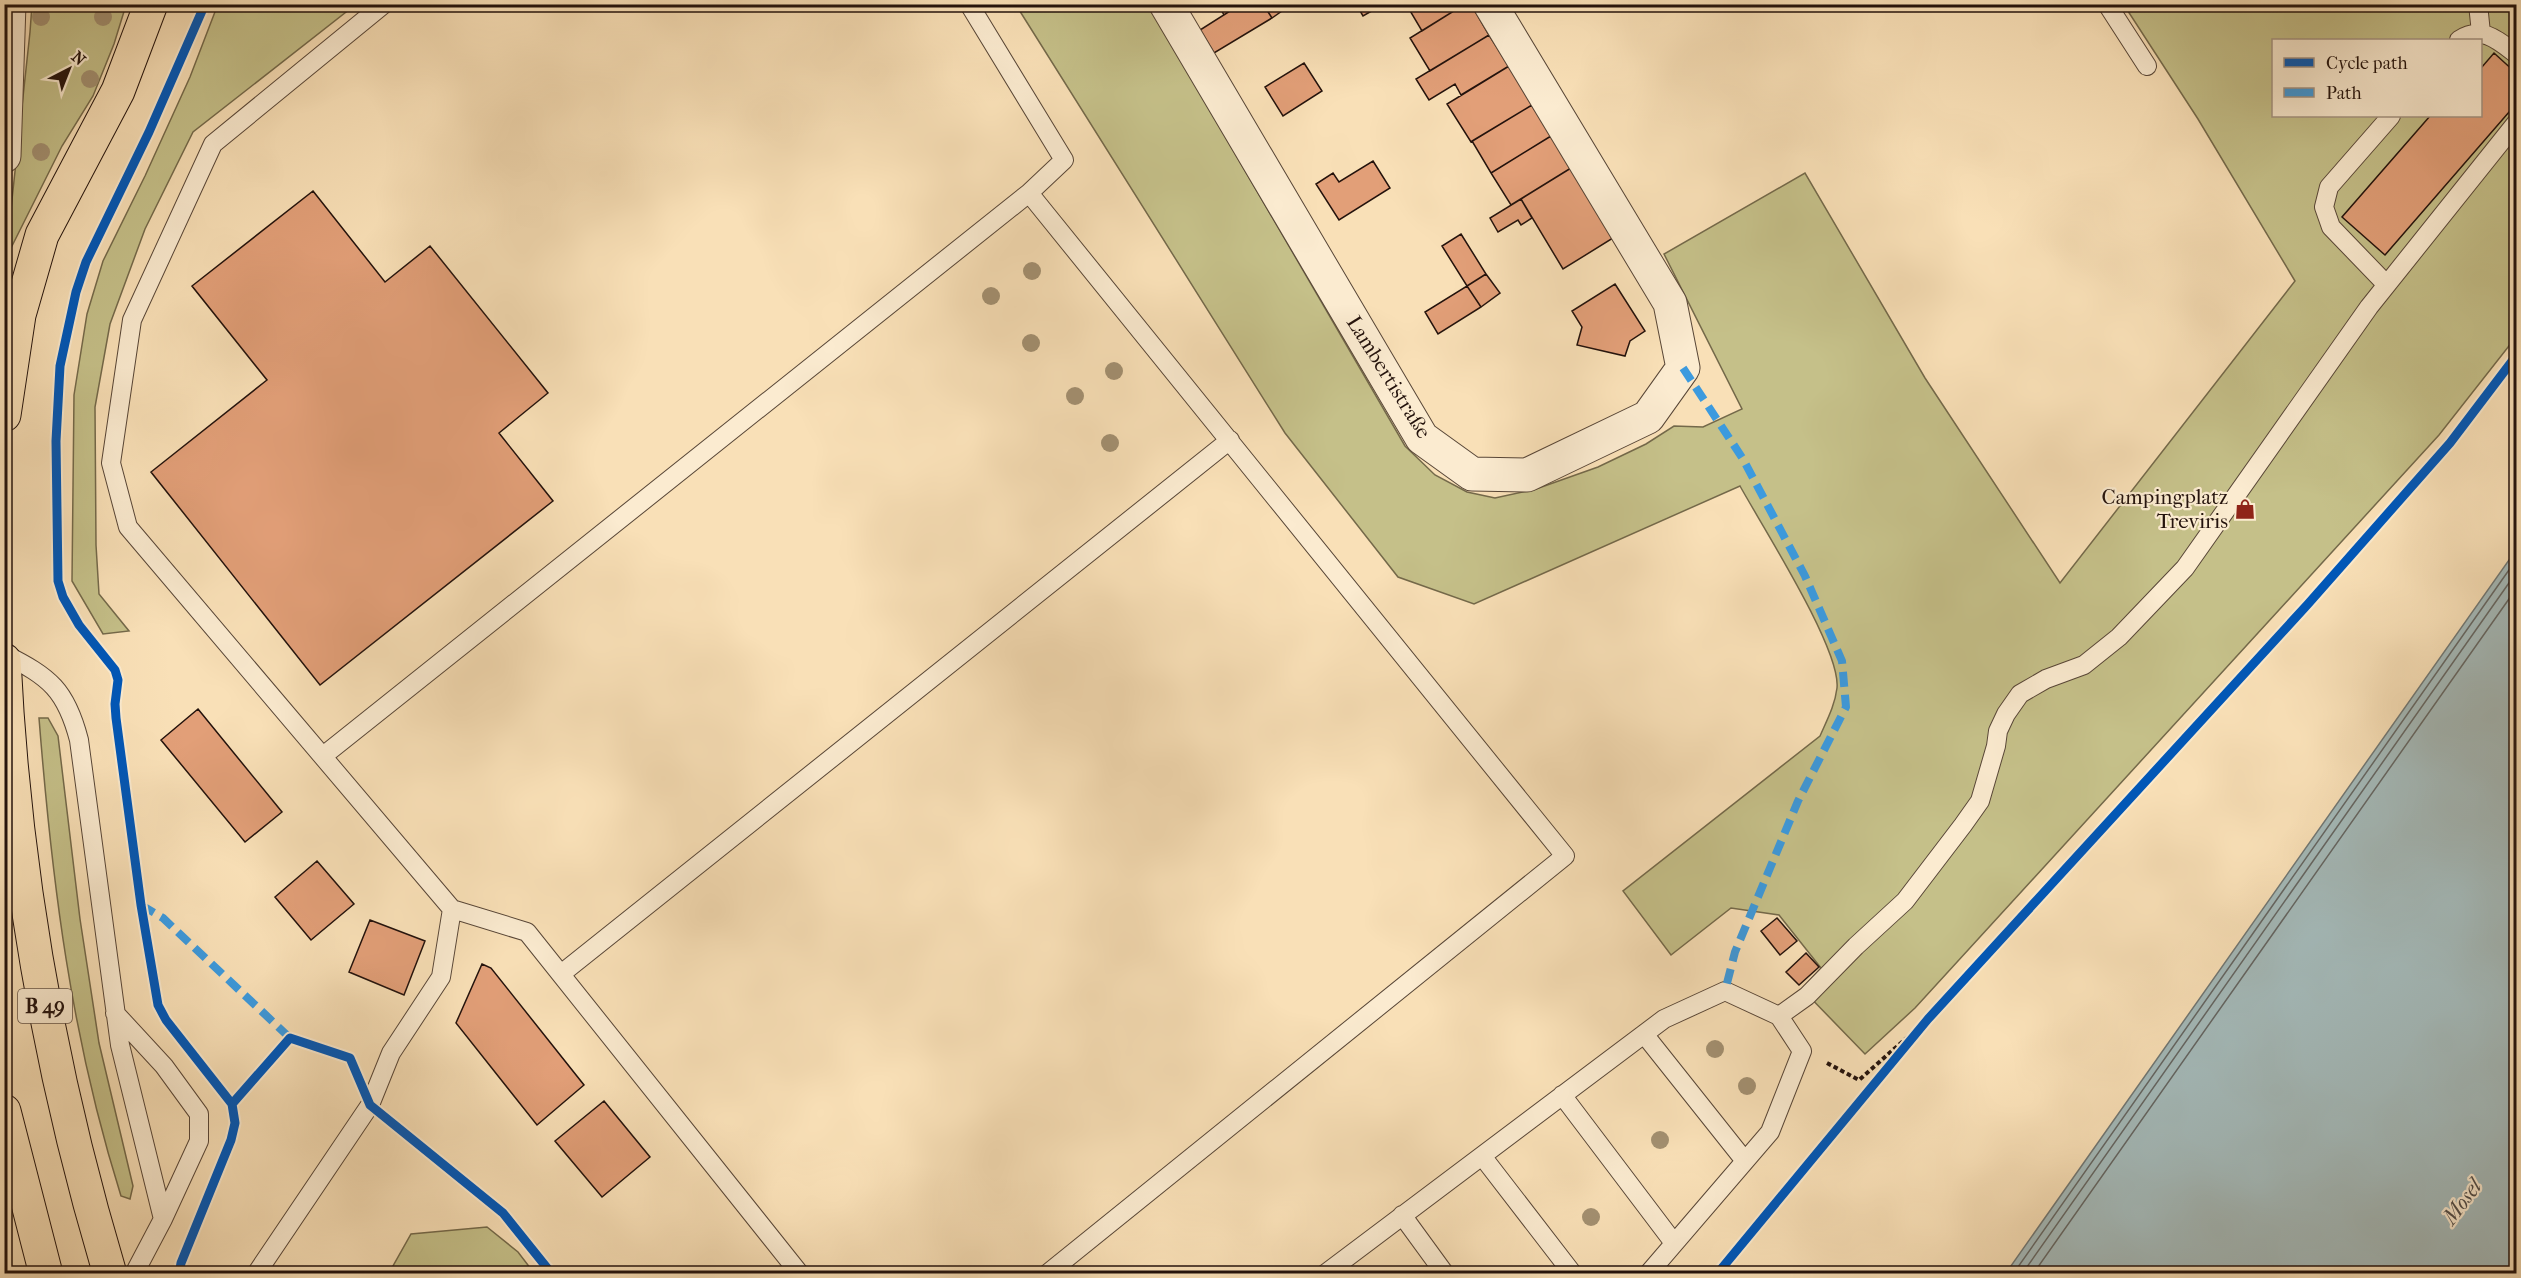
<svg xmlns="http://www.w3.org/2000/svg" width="2521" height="1278" viewBox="0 0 2521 1278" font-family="'IM FELL French Canon',serif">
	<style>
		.green { fill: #c5c089; stroke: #74694a; stroke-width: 1.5; fill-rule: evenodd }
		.water { fill: #a4baba; stroke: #707774; stroke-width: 1.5 }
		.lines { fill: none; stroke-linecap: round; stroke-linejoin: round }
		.shore { stroke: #646663; stroke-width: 1.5 }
		.building { fill: #e29f78; stroke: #23120c; stroke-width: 1.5 }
		.service-casing { stroke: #584637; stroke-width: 20 }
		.minor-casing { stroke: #584637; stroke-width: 35 }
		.tertiary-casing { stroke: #584637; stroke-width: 35 }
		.primary-casing { stroke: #23120c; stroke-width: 35 }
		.path { stroke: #23120c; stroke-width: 4; stroke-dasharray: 4.5 3; stroke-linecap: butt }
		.service { stroke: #fbebd0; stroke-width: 18 }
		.minor { stroke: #fbebd0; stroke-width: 33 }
		.tertiary { stroke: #fbebd0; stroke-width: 33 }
		.primary { stroke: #f9e0b7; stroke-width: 33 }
		.quiet { stroke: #3c9ade; stroke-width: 8; stroke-dasharray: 15 8; stroke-linecap: butt }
		.cycleway-casing { stroke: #fbebd0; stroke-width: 13 }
		.cycleway { stroke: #0057b8; stroke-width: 9 }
		.tree { fill: #a39071 }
		.labels { text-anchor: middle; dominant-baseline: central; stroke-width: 4.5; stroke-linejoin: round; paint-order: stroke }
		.shield { fill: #fbebd0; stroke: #645347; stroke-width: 1.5 }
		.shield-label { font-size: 20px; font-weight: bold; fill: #23120c }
		.street-label { font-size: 21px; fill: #23120c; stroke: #fbebd0 }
		.poi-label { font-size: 21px; fill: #23120c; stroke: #fbebd0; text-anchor: end }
		.water-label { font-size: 22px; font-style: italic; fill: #504d49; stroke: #fbebd0 }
	</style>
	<rect width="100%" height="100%" fill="#f9e0b7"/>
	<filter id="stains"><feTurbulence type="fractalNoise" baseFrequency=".00333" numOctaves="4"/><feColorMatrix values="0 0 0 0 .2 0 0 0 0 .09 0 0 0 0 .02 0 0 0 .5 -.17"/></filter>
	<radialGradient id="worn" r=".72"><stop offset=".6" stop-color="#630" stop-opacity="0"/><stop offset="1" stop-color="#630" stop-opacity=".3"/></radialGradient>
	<path class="green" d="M 218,4 L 355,5 L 193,132 L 145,229 L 110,324 L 95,407 L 96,545 L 99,594 L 129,631 L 103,634 L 72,581 L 74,395 L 87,314 L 103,261 L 145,176 L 190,77 Z
		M 32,5 L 126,5 L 114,44 L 93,96 L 62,146 L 11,248 L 10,218 L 30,32 Z
		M 1016,5 L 1149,5 L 1405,446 L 1435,475 L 1467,492 L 1495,498 L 1536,489 L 1598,467 L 1646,444 L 1674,426 L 1703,427 L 1742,409 L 1664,254 L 1805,173 L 1925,378 L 2060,583 L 2295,281 L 2198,119 L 2124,5 L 2516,5 L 2516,337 L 2439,435 L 1915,1008 L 1865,1054 L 1802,989 L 1821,968 L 1779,915 L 1731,908 L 1671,955 L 1623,891 L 1820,736 C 1827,720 1835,705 1837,688 C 1841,649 1762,526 1740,486 L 1474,604 L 1398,577 L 1285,433 ZM 2274,40 L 2480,40 L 2480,116 L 2274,116 Z
		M 39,718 L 48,718 L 58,736 L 80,919 L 99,1043 L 133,1186 L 130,1199 L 121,1196 C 71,1037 52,883 39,718 Z
		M 487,1227 L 518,1252 L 534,1273 L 389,1273 L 411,1234 Z"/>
	<path class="water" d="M 2516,550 L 2516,1273 L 2006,1273 Z"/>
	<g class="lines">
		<path class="shore" d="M 2013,1274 L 2516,560
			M 2022,1274 L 2516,573
			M 2033,1274 L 2516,589"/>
	</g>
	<path class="building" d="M 1218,4 L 1241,4 L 1224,15 Z
		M 1241,4 L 1263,4 L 1272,18 L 1214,53 L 1200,30 Z
		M 1263,4 L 1292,4 L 1272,18 Z
		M 1356,4 L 1374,4 L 1377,8 L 1363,16 Z
		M 1406,4 L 1465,4 L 1422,31 Z
		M 1465,4 L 1471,4 L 1489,35 L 1430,71 L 1410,38 Z
		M 1489,35 L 1509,66 L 1461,95 L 1455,84 L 1429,100 L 1416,79 Z
		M 2494,53 L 2516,73 L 2516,104 L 2385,255 L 2342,217 L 2430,116 L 2480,116 L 2480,65 L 2482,67 Z
		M 1304,63 L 1322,91 L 1283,116 L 1265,87 Z
		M 1509,66 L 1532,105 L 1471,142 L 1447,104 Z
		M 1532,105 L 1551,136 L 1491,173 L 1472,141 Z
		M 1551,136 L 1571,168 L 1511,205 L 1491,173 Z
		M 1373,161 L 1390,188 L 1339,220 L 1316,184 L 1333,173 L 1339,182 Z
		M 1571,168 L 1613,238 L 1563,269 L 1521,199 Z
		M 313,191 L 385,282 L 430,246 L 548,393 L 499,433 L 553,501 L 320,685 L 151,472 L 267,380 L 192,286 Z
		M 1521,199 L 1532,218 L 1521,225 L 1518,220 L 1498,232 L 1490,218 Z
		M 1461,234 L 1486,274 L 1467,286 L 1442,246 Z
		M 1486,274 L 1500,293 L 1481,307 L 1467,286 Z
		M 1615,284 L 1645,331 L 1630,341 L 1625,356 L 1577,345 L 1582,327 L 1572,311 Z
		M 1467,286 L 1481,307 L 1438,334 L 1425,312 Z
		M 198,709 L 282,812 L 245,842 L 161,740 Z
		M 317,861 L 354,904 L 311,940 L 275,897 Z
		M 1777,918 L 1797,941 L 1780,955 L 1761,931 Z
		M 370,920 L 425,941 L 404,995 L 349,972 Z
		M 1806,953 L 1819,967 L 1799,985 L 1786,972 Z
		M 482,964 L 491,968 L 584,1085 L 537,1125 L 456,1023 Z
		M 604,1101 L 650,1157 L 602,1197 L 555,1141 Z"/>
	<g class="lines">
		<g class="service-casing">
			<path id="service" d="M 969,4 L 1064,160 L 1029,193 L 1565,856 L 1047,1274
				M 2107,4 L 2147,66
				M 2478,4 L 2481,33
				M 2459,40 C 2481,25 2498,40 2516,54
				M 2386,284 L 2331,227 L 2324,207 L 2329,187 L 2391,116
				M 4,654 C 50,677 66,690 79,740 L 120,1045 L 163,1219 L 134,1274
				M 323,756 L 1029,193
				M 452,909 L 527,932 L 800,1274
				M 561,974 L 1230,440
				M 115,1013 L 164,1066 L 199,1114 L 199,1141 L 163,1219
				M 1779,1016 L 1807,996 L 1856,946 L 1905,901 L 1963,825 L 1980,801 L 1996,746 L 1998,731 L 2006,714 L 2020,694 L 2046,679 L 2084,665 L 2119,637 L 2185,568 L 2369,307 L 2516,123
				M 1644,1034 L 1745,1161
				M 1562,1095 L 1674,1243
				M 1482,1156 L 1573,1274
				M 1402,1215 L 1445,1274
				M 256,1274 L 370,1105 L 391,1053 L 441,977 L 452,909 L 128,527 L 111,463 L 132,320 L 213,144 L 384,4
				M 1325,1274 L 1664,1019 L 1725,991 L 1779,1016 L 1802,1051 L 1770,1132 L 1648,1274"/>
		</g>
		<g class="minor-casing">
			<path id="minor" d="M 1166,4 L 1422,438 L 1472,474 L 1527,475 L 1648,417 L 1683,368 L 1670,303 L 1490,4"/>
		</g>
		<g class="tertiary-casing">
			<path id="tertiary" d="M 4,156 L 9,4"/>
		</g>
		<g class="primary-casing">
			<path id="primary" d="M 4,415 L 19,315 L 42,235 L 118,91 L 151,4
				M 4,660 C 14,869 50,1074 110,1274
				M 4,1111 L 46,1274"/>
		</g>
		<path class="path" d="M 1827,1063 L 1859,1080 L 1928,1019"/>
		<use href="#service" class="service"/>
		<use href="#minor" class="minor"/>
		<use href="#tertiary" class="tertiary"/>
		<use href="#primary" class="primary"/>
		<path class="quiet" d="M 1683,368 L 1743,459 L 1805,576 L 1842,661 L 1846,707 L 1798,801 L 1735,952 L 1725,991
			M 141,905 L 163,918 L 290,1038
			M 4,1264 L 7,1274"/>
		<g class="cycleway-casing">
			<path id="cycleway" d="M 205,4 L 149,132 L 86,262 L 76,292 L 60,366 L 56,441 L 58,581 L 63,597 L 79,625 L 115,670 L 118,680 L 115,704 L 116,718 L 141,905 L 158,1005 L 166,1020 L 232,1104
				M 179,1274 L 181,1263 L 231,1140 L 235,1123 L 232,1104 L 290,1038 L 350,1058 L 370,1105 L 503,1213 L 552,1274
				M 1717,1274 L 1928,1019 L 2308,604 L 2450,443 L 2516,356"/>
		</g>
		<use href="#cycleway" class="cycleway"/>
	</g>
	<g class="tree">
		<circle cx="41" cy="17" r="9"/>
		<circle cx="103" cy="17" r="9"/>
		<circle cx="90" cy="79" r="9"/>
		<circle cx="41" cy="152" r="9"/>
		<circle cx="1032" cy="271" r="9"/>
		<circle cx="991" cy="296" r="9"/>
		<circle cx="1031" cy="343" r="9"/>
		<circle cx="1114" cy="371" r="9"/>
		<circle cx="1075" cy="396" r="9"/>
		<circle cx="1110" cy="443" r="9"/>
		<circle cx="1715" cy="1049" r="9"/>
		<circle cx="1747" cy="1086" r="9"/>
		<circle cx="1660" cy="1140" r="9"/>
		<circle cx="1591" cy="1217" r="9"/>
	</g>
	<defs>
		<g id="shop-bare" transform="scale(1.62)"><path d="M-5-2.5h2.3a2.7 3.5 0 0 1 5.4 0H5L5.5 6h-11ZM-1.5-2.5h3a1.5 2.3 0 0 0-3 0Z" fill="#8f2418" stroke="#fbebd0" stroke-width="2.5" paint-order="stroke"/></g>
	</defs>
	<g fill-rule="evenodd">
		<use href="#shop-bare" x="2245" y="509"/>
	</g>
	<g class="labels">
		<rect class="shield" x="18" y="989" width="54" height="34" rx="4.5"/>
		<g class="shield-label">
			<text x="45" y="1006">B 49</text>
		</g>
		<g class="street-label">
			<text transform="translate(1389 377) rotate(58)">Lambertistraße</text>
		</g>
		<g class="poi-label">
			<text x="2228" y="497">Campingplatz<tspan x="2228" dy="24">Treviris</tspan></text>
		</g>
		<g class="water-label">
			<text transform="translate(2462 1202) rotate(-53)">Mosel</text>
		</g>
	</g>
	<rect width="2521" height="1278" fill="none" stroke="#f9e0b7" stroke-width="24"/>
	<rect x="6" y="6" width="2509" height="1266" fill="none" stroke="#23120c" stroke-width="3"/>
	<rect x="12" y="12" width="2497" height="1254" fill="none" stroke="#23120c" stroke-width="1.5"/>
	<rect x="2272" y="39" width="210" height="78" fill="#fbebd0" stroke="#a59482" stroke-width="1.5"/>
	<rect x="2284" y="58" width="30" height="9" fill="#0057b8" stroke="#a59482" stroke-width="1.5"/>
	<text x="2326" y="69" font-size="18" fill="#23120c">Cycle path</text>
	<rect x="2284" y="88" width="30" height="9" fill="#3c9ade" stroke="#a59482" stroke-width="1.5"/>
	<text x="2326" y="99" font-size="18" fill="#23120c">Path</text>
	<g transform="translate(69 69) rotate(42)" stroke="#fbebd0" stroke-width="4.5" paint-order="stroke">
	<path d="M0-4.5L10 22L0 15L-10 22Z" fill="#23120c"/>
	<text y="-9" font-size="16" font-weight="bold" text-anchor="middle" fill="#23120c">N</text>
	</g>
	<rect width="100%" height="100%" filter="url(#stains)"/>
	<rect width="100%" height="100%" fill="url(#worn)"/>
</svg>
